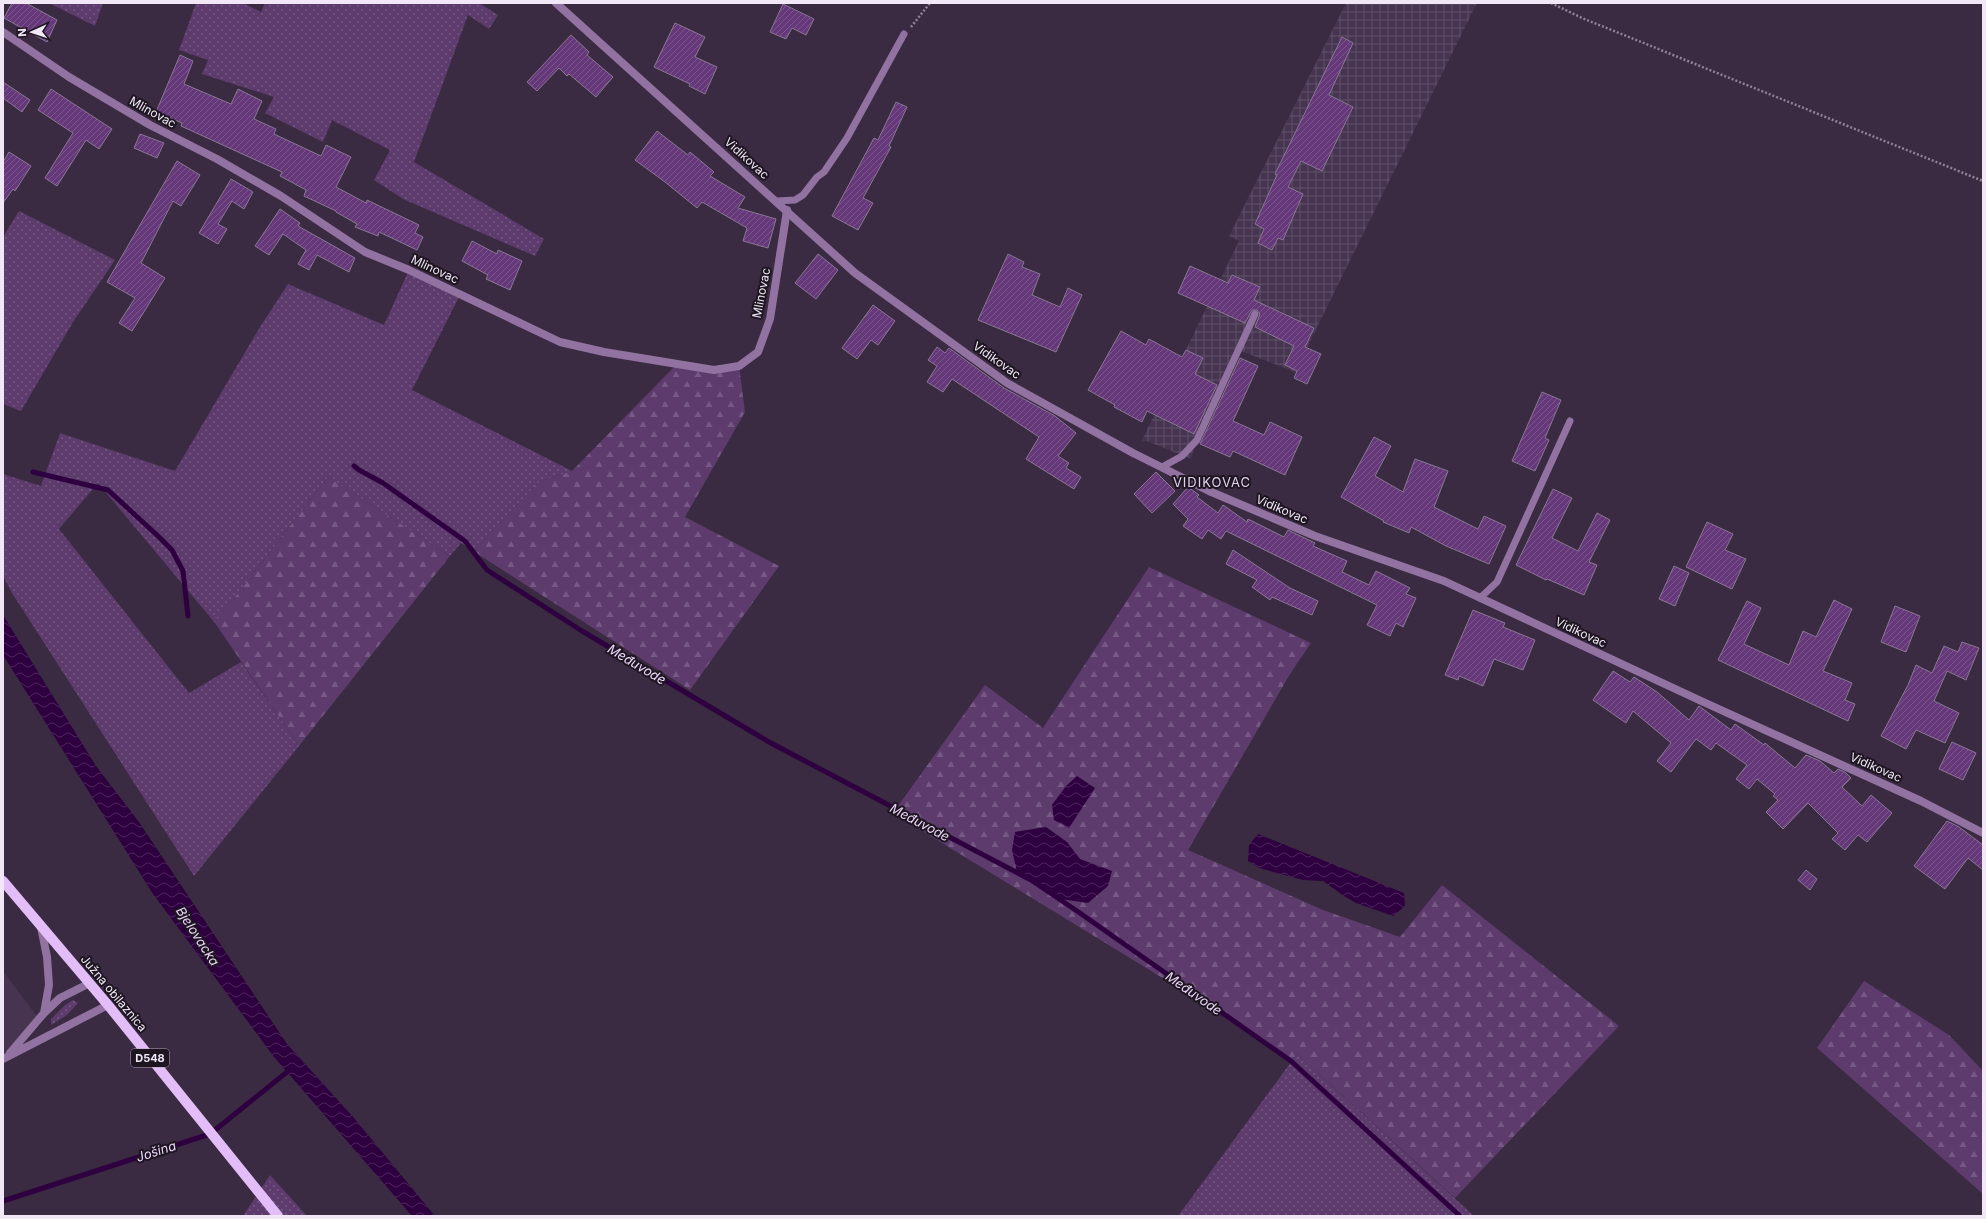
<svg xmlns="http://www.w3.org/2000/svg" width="1986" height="1219" viewBox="0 0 1986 1219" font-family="Inter,sans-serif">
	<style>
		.built { fill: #463450 }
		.industrial { fill: url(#industrial-grid) }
		.grass { fill: url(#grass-dots) }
		.forest { fill: url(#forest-firs) }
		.water { fill: url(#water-waves) }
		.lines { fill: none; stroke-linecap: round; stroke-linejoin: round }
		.stream { stroke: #2e0040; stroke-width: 5 }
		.building { fill: url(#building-hatch); stroke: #897792 }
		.path { stroke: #908397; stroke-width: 2.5; stroke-dasharray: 2 2; stroke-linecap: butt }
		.service { stroke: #9172a1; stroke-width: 7 }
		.minor { stroke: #9172a1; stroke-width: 8 }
		.tertiary { stroke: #9172a1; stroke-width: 8 }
		.primary { stroke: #e3bdf8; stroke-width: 10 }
		.labels { text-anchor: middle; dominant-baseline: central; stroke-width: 4; stroke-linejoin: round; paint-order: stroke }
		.shield { fill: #1d1621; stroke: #b1a8b7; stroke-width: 1 }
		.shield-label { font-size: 11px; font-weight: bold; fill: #f1e7f7 }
		.street-label { font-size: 12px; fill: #f1e7f7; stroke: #1d1621 }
		.neighbourhood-label { font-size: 13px; letter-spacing: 1px; fill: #e3d0ee; stroke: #1d1621 }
		.water-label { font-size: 13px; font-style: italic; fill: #edd5fb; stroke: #1d1621 }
	</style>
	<defs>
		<pattern id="industrial-grid" width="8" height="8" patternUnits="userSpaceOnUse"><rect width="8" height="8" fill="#463450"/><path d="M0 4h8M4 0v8" fill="none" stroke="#61516a"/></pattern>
		<pattern id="grass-dots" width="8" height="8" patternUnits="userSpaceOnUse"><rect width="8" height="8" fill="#5d3c6d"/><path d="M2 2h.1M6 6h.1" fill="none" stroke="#755883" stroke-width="1.8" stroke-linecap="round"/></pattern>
		<pattern id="forest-firs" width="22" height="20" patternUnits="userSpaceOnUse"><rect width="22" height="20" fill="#5d3c6d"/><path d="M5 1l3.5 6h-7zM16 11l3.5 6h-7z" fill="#755883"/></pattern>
		<pattern id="water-waves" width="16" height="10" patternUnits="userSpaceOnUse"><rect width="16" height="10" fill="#2e0040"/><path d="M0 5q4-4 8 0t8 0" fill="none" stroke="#4d255c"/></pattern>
		<pattern id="building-hatch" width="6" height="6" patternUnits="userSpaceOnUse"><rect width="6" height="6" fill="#65387a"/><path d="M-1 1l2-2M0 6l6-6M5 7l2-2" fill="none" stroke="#7c558e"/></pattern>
	</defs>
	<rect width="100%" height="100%" fill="#3a2a42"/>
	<path class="built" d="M 3,971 L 39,1019 L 3,1059 Z"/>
	<path class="industrial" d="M 1346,3 L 1477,3 L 1295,372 L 1238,350 L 1197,440 L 1191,459 L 1147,441 L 1141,442 L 1239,241 L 1229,236 Z"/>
	<path class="grass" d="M 49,3 L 103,3 L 95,26 Z
		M 196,3 L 243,3 L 261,12 L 265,3 L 479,3 L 498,15 L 489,29 L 468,15 L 414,162 L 544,239 L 535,256 L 403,199 L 374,180 L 390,150 L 332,120 L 323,142 L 265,113 L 274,97 L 202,74 L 208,60 L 179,50 Z
		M 19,211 L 115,260 L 73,322 L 21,411 L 3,404 L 3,237 Z
		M 409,270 L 460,295 L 412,390 L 572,471 L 539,482 L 473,551 L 461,543 L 450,556 L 328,477 L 215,623 L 98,483 L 59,529 L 189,693 L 241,662 L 299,746 L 194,876 L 12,593 L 3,576 L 3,474 L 41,486 L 60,433 L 175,471 L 260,327 L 288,284 L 384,325 Z
		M 73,1000 L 78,1003 L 67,1015 L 51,1025 L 51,1019 L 65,1005 Z
		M 1297,1054 L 1474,1216 L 1178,1216 Z
		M 270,1175 L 307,1216 L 243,1216 Z"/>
	<path class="forest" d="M 677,364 L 714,370 L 739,366 L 745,412 L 685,517 L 779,566 L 690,690 L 473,551 L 539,482 L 572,471 Z
		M 328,477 L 450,556 L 299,746 L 215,623 Z
		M 1149,567 L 1311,643 L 1290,674 L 1188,850 L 1323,910 L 1400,937 L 1442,885 L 1619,1026 L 1455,1198 L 1297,1054 L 1291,1061 L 1228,1018 L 893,813 L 985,685 L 1043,728 Z
		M 1864,981 L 1949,1035 L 1983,1071 L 1983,1194 L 1817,1048 Z"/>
	<path class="water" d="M 3,615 L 96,766 L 139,822 L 287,1044 L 354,1118 L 435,1216 L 412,1216 L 274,1057 L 153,894 L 3,655 Z
		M 1077,776 L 1095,788 L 1069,828 L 1054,820 L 1052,805 L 1066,786 Z
		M 1046,827 L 1067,842 L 1080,859 L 1112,871 L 1108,886 L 1088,903 L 1060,899 L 1017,872 L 1012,850 L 1015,832 Z
		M 1258,834 L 1404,893 L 1405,906 L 1393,916 L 1356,903 L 1344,896 L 1323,881 L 1303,880 L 1259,868 L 1248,861 L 1249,845 Z"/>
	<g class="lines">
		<path class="stream" d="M 354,466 L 359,470 L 383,483 L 465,541 L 487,570 L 582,631 L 769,742 L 1031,880 L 1077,911 L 1291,1061 L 1460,1216
			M 33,472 L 108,490 L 158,536 L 172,550 L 183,571 L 188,616
			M 3,1201 L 210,1134 L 292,1068"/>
	</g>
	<path class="building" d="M 12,3 L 26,3 L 57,20 L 47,42 L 4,18 Z
		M 783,4 L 814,19 L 806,35 L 792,28 L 786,39 L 770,32 Z
		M 675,23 L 705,37 L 695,57 L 717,67 L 705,94 L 689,86 L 690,84 L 654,67 Z
		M 571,35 L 589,52 L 587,55 L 613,77 L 596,97 L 569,74 L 567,76 L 559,68 L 537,91 L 527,82 Z
		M 1342,37 L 1353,43 L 1329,95 L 1353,107 L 1322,171 L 1301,161 L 1288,187 L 1303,194 L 1283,240 L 1278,238 L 1272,250 L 1258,243 L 1264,229 L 1255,224 L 1277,175 L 1275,174 Z
		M 180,55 L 193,61 L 184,84 L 231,104 L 238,89 L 262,101 L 254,119 L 276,129 L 274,134 L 321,156 L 326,145 L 351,157 L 336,187 L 366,203 L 367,200 L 419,225 L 415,233 L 423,237 L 417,250 L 379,232 L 378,236 L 355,227 L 357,224 L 336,212 L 336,211 L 304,196 L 306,190 L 280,176 L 282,172 L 181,126 L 182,123 L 156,112 Z
		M 3,82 L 30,100 L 22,112 L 3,98 Z
		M 51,89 L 112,129 L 99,149 L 86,140 L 57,186 L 45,178 L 73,133 L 38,110 Z
		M 896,102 L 907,107 L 889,146 L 891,147 L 863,198 L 873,203 L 858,230 L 832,216 L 874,138 L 878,140 Z
		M 657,131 L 688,155 L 690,152 L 714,172 L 710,176 L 745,197 L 738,208 L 776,219 L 768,248 L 743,241 L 747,228 L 702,202 L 697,208 L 665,182 L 635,160 Z
		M 140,134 L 164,143 L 157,158 L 134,148 Z
		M 9,152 L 31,166 L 15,191 L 13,189 L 3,203 L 3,162 Z
		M 177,161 L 200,175 L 181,206 L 173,201 L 141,263 L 165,278 L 132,331 L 119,323 L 135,298 L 107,282 Z
		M 231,179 L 253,192 L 244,209 L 232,201 L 218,224 L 227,229 L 218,244 L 199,233 Z
		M 280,209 L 300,223 L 298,226 L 355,258 L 349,272 L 317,255 L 309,270 L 298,264 L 306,250 L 283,234 L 269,255 L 255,246 Z
		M 472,241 L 497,254 L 498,250 L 522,261 L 510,290 L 486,279 L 488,275 L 462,261 Z
		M 818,254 L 838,270 L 816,299 L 795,283 Z
		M 1008,254 L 1024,262 L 1022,267 L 1040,274 L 1032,295 L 1060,307 L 1068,288 L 1082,295 L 1056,352 L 978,320 Z
		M 1190,266 L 1228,283 L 1232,275 L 1260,287 L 1254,300 L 1314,328 L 1305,347 L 1321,354 L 1307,384 L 1294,378 L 1297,371 L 1285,365 L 1294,346 L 1255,327 L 1260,314 L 1257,310 L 1252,310 L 1245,323 L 1178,293 Z
		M 873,305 L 895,321 L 878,345 L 871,340 L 857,359 L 842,348 Z
		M 1121,331 L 1146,345 L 1149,339 L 1182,357 L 1186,350 L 1203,358 L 1195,374 L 1217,385 L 1194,434 L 1147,411 L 1142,422 L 1114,407 L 1115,405 L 1088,390 Z
		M 937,347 L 945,353 L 949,348 L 1004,388 L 1055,416 L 1076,433 L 1058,456 L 1069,463 L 1066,468 L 1081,477 L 1074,489 L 1026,459 L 1039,437 L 952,379 L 943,392 L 927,382 L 937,366 L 928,360 Z
		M 1240,358 L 1258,366 L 1233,421 L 1264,435 L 1270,422 L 1302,437 L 1285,475 L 1233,451 L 1230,457 L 1200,444 Z
		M 1542,392 L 1561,400 L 1545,438 L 1549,440 L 1535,471 L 1512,461 Z
		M 1374,437 L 1391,446 L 1375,476 L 1403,492 L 1415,459 L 1448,471 L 1434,507 L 1478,529 L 1484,516 L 1506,526 L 1489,564 L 1446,546 L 1411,527 L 1409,533 L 1383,522 L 1384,521 L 1341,497 Z
		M 1156,472 L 1175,491 L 1152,513 L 1134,494 Z
		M 1188,487 L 1199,495 L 1197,497 L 1218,513 L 1223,505 L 1247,522 L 1248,519 L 1284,537 L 1288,530 L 1315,543 L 1313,546 L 1347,561 L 1342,572 L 1369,585 L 1376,571 L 1410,588 L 1406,594 L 1416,598 L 1403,627 L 1396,623 L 1390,636 L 1367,625 L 1377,605 L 1226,531 L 1221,539 L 1208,530 L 1202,539 L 1183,526 L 1188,519 L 1173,504 Z
		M 1553,489 L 1572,498 L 1552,538 L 1578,551 L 1597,513 L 1610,520 L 1589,562 L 1597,565 L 1584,595 L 1547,579 L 1546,580 L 1516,565 Z
		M 1707,522 L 1733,534 L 1725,550 L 1746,559 L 1732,589 L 1686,567 Z
		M 1233,550 L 1290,588 L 1318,601 L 1312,615 L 1272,597 L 1270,600 L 1252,587 L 1257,580 L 1226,564 Z
		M 1674,566 L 1689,573 L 1675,606 L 1659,599 Z
		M 1834,600 L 1852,609 L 1823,671 L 1852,683 L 1845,700 L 1855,704 L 1848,721 L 1718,660 L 1747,601 L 1761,608 L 1744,644 L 1789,665 L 1803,631 L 1816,637 Z
		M 1895,606 L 1920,616 L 1906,652 L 1881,642 Z
		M 1473,610 L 1505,623 L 1503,627 L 1535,640 L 1523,670 L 1494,659 L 1483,686 L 1459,676 L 1458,680 L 1445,675 Z
		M 1962,642 L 1979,648 L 1966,680 L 1947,671 L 1934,701 L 1959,713 L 1945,743 L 1916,730 L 1906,749 L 1881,736 L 1908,685 L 1916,665 L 1932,673 L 1944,646 L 1958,652 Z
		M 1613,671 L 1630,682 L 1634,677 L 1657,692 L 1689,720 L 1699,706 L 1731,730 L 1735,724 L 1764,745 L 1765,743 L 1795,768 L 1806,755 L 1820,761 L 1834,773 L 1838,769 L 1845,772 L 1851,778 L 1842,787 L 1862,806 L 1871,795 L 1892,813 L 1867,842 L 1858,835 L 1845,850 L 1832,839 L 1838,833 L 1808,803 L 1783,829 L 1766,812 L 1778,800 L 1773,796 L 1775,794 L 1757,779 L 1749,789 L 1736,779 L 1747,765 L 1716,743 L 1711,750 L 1696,739 L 1671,772 L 1657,761 L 1671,743 L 1633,711 L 1626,723 L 1593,700 Z
		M 1952,742 L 1976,753 L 1963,780 L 1939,769 Z
		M 1947,821 L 1959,827 L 1983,845 L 1983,870 L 1968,858 L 1945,889 L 1914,866 Z
		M 1806,870 L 1817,879 L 1810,890 L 1798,880 Z"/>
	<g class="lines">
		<path class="path" d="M 1551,3 L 1582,18 L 1983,181
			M 911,27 L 930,3"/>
		<path class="service" d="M 777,201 L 795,200 L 803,195 L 817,177 L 824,172 L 847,138 L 904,34
			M 1162,467 L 1182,456 L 1197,440 L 1255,314
			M 1480,598 L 1497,582 L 1570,421"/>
		<path class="minor" d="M 3,32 L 69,77 L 150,125 L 217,159 L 281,196 L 365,252 L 409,270 L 560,342 L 604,352 L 714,370 L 739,366 L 758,352 L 770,319 L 787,210
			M 41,927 L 47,957 L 49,985 L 44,1013
			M 10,1053 L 44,1013 L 60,998 L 90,983
			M 3,1059 L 108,1005"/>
		<path class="tertiary" d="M 556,3 L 855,273 L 1007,383 L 1133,453 L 1209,491 L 1315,536 L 1444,581 L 1699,700 L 1921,801 L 1983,833"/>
		<path class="primary" d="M 3,881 L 108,1005 L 278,1216"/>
	</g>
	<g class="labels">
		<rect class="shield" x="131" y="1049" width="38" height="18" rx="3"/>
		<g class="shield-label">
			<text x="150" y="1058">D548</text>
		</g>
		<g class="street-label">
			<text transform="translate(153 112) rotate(29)">Mlinovac</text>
			<text transform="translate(747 158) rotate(42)">Vidikovac</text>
			<text transform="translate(435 269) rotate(25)">Mlinovac</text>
			<text transform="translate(761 293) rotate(-79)">Mlinovac</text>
			<text transform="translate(997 360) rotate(35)">Vidikovac</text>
			<text transform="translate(1282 509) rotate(23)">Vidikovac</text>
			<text transform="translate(1581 632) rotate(25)">Vidikovac</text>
			<text transform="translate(1876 767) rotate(24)">Vidikovac</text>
			<text transform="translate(114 993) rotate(50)">Južna obilaznica</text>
		</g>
		<g class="neighbourhood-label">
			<text x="1212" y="482">VIDIKOVAC</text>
		</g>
		<g class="water-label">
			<text transform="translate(637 664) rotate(31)">Međuvode</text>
			<text transform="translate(920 822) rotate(28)">Međuvode</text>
			<text transform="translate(198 936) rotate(57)">Bjelovacka</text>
			<text transform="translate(1194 993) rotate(35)">Međuvode</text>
			<text transform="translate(156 1151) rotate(-18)">Jošina</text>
		</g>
	</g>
	<rect width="1986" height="1219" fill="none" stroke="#f1e7f7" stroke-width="8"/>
	<g transform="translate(32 32) rotate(267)" stroke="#1d1621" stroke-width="3" paint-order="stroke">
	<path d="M0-3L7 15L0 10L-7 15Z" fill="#f1e7f7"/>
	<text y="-6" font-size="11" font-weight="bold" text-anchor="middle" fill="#f1e7f7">N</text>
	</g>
</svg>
